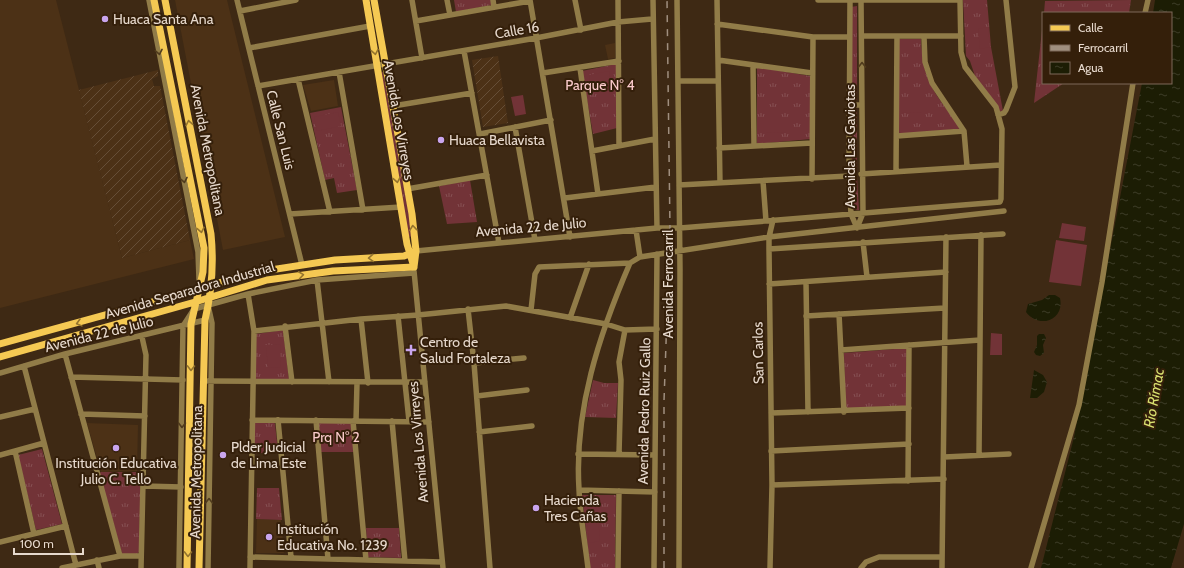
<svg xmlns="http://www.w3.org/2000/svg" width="1184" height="568" viewBox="0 0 1184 568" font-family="Cabin,sans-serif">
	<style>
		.built { fill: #4c3116 }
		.industrial { fill: url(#industrial-furrows) }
		.grass { fill: url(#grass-tufts) }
		.pitch { fill: #723337 }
		.water { fill: url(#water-ripples) }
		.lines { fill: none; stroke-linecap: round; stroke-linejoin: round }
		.minor { stroke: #917c48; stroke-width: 5.5 }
		.major { stroke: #f5c953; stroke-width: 7 }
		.rail { stroke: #a08f7f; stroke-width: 1.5; stroke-dasharray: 7 7; stroke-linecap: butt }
		.oneway { stroke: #503b1d }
		.oneway2 { stroke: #94742e }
		.poi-dot { fill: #c9a5ee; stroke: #341f0a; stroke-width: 1.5 }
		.labels { text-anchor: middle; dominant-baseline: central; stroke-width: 4; stroke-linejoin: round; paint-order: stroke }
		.poi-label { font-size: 14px; fill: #e7d9cd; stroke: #341f0a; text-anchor: start }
		.street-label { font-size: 14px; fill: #e7d9cd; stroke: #341f0a }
		.park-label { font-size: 14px; fill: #fbcbcc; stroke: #341f0a }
		.water-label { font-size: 15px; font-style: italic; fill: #d9e06f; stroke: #341f0a }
	</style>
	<defs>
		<pattern id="industrial-furrows" width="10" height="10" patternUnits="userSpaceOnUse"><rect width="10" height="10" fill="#4c3116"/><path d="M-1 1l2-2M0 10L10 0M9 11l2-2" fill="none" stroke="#664e37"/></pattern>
		<pattern id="grass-tufts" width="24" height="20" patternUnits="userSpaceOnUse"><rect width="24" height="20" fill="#723337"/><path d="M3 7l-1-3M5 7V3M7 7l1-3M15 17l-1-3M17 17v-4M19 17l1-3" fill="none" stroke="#865053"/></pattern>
		<pattern id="water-ripples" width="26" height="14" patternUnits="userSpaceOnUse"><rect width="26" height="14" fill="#1c1d04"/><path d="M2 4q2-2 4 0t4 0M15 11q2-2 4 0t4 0" fill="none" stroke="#3d3d27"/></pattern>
	</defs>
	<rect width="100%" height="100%" fill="#3e2914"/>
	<path class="built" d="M 0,0 L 56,0 L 122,258 L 190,240 L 194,259 L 0,308 Z
		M 175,0 L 227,0 L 285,237 L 223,250 Z
		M 615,43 L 615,58 L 608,59 L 605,45 Z
		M 334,80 L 338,106 L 311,111 L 303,85 Z
		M 87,423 L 138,425 L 137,471 L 101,472 Z
		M 257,519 L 281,520 L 284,553 L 256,553 Z"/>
	<path class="industrial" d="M 498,56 L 508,123 L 483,127 L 472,60 Z
		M 158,70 L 158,76 L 152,79 L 154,86 L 160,86 L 190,240 L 122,258 L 79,90 Z"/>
	<path class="grass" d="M 454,0 L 491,0 L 492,5 L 456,12 Z
		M 963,0 L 987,0 L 991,47 L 1003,111 L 999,112 L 975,76 L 970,61 L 966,56 Z
		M 1131,0 L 1129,13 L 1044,13 L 1045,1 Z
		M 857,6 L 857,100 L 851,100 L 851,7 Z
		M 1043,21 L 1043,83 L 1064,83 L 1034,103 Z
		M 899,39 L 921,39 C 923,82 934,92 958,124 L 959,129 L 900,134 L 898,133 Z
		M 616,64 L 617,128 L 593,134 L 582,71 Z
		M 757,67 L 810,76 L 811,139 L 757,144 Z
		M 383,72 L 413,236 L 408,237 L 379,73 Z
		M 341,107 L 357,190 L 337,193 L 334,178 L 325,180 L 310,113 Z
		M 857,109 L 857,172 L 851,172 L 851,110 Z
		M 857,177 L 859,210 L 853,210 L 852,178 Z
		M 470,180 L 477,222 L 447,224 L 439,186 Z
		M 283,330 L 289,379 L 254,379 L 256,334 Z
		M 907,348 L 906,406 L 845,409 L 844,353 Z
		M 593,380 L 604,383 L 618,383 L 616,418 L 585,417 Z
		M 254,422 L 274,422 L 275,424 L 278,451 L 254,454 Z
		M 318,423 L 351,423 L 354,452 L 321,452 Z
		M 42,449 L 62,524 L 36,530 L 18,455 Z
		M 101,472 L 141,472 L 139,552 L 137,554 L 122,554 L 99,473 Z
		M 257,488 L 279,488 L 282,520 L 256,519 Z
		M 582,495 L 616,495 L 615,568 L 590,568 Z
		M 366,528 L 399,528 L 401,558 L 368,557 Z"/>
	<path class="pitch" d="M 988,27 L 990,47 L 980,49 L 978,29 Z
		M 609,71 L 611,83 L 591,87 L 589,75 Z
		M 523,95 L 526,114 L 515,116 L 511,97 Z
		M 902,100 L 922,100 L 922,112 L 902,113 Z
		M 338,112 L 341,126 L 317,131 L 314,117 Z
		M 766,120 L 786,120 L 786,132 L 766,133 Z
		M 1062,223 L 1086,227 L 1084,241 L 1059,238 Z
		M 1056,240 L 1087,245 L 1081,286 L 1049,282 Z
		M 991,333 L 1002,334 L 1002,355 L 990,355 Z
		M 280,344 L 281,367 L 268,368 L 266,345 Z
		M 325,425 L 345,425 L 344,437 L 325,437 Z
		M 598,517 L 600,541 L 589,543 L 587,518 Z"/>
	<path class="water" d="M 1155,0 L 1184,0 L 1184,524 L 1171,568 L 1041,568 L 1074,437 L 1142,83 L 1171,83 L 1171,13 L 1153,13 Z
		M 1049,295 L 1055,295 L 1060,298 C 1065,321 1038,329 1026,312 L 1028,304 L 1042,300 Z
		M 1039,334 L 1044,334 L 1046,338 L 1043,345 L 1044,353 L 1040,356 L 1036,355 L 1034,352 L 1037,345 L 1037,336 Z
		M 1034,370 L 1043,375 L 1047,382 L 1044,392 L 1037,398 L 1030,398 Z"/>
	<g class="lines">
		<path class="minor" d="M 149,0 L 198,252 L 199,279
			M 237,0 L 302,265
			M 412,0 L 422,58
			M 447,0 L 450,15
			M 493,0 L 494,7
			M 530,0 L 570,237
			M 575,0 L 581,30
			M 618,0 L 619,145
			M 653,0 L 657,228
			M 677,0 L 680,269 L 679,568
			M 717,0 L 720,183
			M 818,0 L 960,0
			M 850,0 L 849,176 L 851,214 L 857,228
			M 240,11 L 296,0
			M 1145,13 L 1148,0
			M 416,21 L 530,1
			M 717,24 L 813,37 L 849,37
			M 862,36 L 961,36
			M 924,37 L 925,62 L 932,83 L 964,131 L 967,166
			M 249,48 L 370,26
			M 464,51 L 499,243
			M 718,60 L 812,73
			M 753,65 L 754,146
			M 580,68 L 598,194
			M 339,72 L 363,210
			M 543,73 L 619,61
			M 298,79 L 330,212
			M 678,81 L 718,81
			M 258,86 L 536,38 L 618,22 L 652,19
			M 849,105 L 862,105
			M 393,106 L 472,93
			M 998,115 L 1004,113 L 1006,110 L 1015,87 L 1006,0
			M 515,127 L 535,240
			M 480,134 L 551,120
			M 897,136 L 964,131
			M 719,148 L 812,143
			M 592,151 L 655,139
			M 896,171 L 897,36
			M 861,174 L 1001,165
			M 812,179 L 813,37
			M 763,181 L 766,221
			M 679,185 L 849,176
			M 407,189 L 487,175
			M 565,198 L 656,187
			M 290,214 L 401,207
			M 857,228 L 863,213 L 861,0
			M 636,230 L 640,257
			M 863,242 L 867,277
			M 769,249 L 1003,234
			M 416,251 L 657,228 L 680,228 L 1000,202 L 1001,199 L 1002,129 L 996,107 L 965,67 L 961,52 L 960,0
			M 414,271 L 443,568
			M 317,280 L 329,382
			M 806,282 L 808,412
			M 769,284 L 946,272
			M 248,294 L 254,331 L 250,568
			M 468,309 L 474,363 L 490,568
			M 531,310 L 535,274 L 539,267 L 630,263
			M 839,314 L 844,412
			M 398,316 L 409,421
			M 806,316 L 945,308
			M 570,318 L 589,264
			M 361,319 L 368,383
			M 285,326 L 292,382
			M 254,331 L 361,319 L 418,315 L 506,306 L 606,324 L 625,330 L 657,329
			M 841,350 L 980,340
			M 65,354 L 120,556
			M 474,363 L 524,358
			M 24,366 L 76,565
			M 0,373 L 65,354 L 205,320
			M 71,377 L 183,380
			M 208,381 L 425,382
			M 477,396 L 527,390
			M 771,413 L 909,408
			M 81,414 L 145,416
			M 0,417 L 35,409
			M 252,420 L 429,422
			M 278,420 L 291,557
			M 316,420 L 328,559
			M 353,421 L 366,560
			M 356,421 L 357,383
			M 392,421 L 405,561
			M 479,432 L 532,426
			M 15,451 L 34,534
			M 771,451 L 909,444
			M 578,454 L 655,455
			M 619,454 L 621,380 L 619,362 L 625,330
			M 0,455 L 44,443
			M 979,455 L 981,235
			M 944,457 L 1009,454
			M 908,481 L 909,345
			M 772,485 L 944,479
			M 144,486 L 181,487
			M 579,490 L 655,492
			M 0,542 L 66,526
			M 250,557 L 442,562
			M 97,560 L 99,568
			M 62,568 L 120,556 L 141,556
			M 141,568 L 146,355 L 142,337
			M 179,568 L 183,326 L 194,309 L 248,294 L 317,280 L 414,273
			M 208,568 L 212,323 L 208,305
			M 588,568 C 585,542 580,516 579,489 C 574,410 599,335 630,263 L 640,257 L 769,237 L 1004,211
			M 618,568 L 619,491
			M 654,568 L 657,254
			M 770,568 L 772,485 L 769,249 L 769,237 L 773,220
			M 861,568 L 866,562 L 879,557 L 942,557
			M 942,568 L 946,237
			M 1031,568 L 1079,405 L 1102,282 L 1133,83"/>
		<path class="major" d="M 154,0 L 204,248 L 203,272 L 191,324 L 187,568
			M 165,0 L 211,234 C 214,264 212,291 205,320 L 199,568
			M 366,0 L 407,244 L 414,267
			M 374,0 L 412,214 L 416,251 L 414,267
			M 0,344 L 199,289 L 251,273 L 335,260 L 404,256 L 416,251
			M 0,357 L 195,302 L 267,280 L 333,271 L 414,267"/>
		<path class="rail" d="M 664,568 L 664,401 L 670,229 L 667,0"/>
	</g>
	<defs><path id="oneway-chevron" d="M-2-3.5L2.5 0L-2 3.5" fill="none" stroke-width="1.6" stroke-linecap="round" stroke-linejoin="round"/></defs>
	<g class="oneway">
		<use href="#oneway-chevron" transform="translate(159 52) rotate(79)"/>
		<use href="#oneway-chevron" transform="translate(862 65) rotate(-90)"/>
		<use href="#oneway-chevron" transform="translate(184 180) rotate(79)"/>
		<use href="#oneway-chevron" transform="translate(182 425) rotate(91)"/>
		<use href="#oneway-chevron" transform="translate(209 501) rotate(-89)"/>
	</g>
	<g class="oneway2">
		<use href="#oneway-chevron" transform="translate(375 52) rotate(80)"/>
		<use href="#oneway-chevron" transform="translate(189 123) rotate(-101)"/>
		<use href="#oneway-chevron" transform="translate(397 180) rotate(80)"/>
		<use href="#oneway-chevron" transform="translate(413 228) rotate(-96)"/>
		<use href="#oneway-chevron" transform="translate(201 230) rotate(79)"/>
		<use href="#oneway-chevron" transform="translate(371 258) rotate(176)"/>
		<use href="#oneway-chevron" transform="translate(301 275) rotate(-8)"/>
		<use href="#oneway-chevron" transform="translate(79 323) rotate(165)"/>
		<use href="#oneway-chevron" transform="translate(191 368) rotate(91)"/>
		<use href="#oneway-chevron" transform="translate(188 554) rotate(91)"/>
	</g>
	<g class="poi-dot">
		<circle cx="105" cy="19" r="4"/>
		<circle cx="441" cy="140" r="4"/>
		<path d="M409 344h4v4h4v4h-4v4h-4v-4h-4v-4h4z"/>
		<circle cx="116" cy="448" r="4"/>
		<circle cx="223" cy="455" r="4"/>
		<circle cx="536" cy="508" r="4"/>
		<circle cx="269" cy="537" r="4"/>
	</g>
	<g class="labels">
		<g class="poi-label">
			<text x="113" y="19">Huaca Santa Ana</text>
			<text x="449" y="140">Huaca Bellavista</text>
			<text x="420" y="342">Centro de<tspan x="420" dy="16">Salud Fortaleza</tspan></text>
			<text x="231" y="447">Plder Judicial<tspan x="231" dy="16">de Lima Este</tspan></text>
			<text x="116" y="463" text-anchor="middle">Institución Educativa<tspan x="116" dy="16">Julio C. Tello</tspan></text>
			<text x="544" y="500">Hacienda<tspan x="544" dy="16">Tres Cañas</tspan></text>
			<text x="277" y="529">Institución<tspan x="277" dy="16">Educativa No. 1239</tspan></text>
		</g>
		<g class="street-label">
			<text transform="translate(517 30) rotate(-10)">Calle 16</text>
			<text transform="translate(399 120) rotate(80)">Avenida Los Virreyes</text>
			<text transform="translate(281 130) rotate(76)">Calle San Luis</text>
			<text transform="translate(850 146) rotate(-90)">Avenida Las Gaviotas</text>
			<text transform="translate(208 150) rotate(79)">Avenida Metropolitana</text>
			<text transform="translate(531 227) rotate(-5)">Avenida 22 de Julio</text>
			<text transform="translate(668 284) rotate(-90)">Avenida Ferrocarril</text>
			<text transform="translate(190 290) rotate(-16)">Avenida Separadora Industrial</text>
			<text transform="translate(99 334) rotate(-14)">Avenida 22 de Julio</text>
			<text transform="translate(758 353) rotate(-91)">San Carlos</text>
			<text transform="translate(644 411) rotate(-89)">Avenida Pedro Ruiz Gallo</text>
			<text transform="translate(418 442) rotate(-95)">Avenida Los Virreyes</text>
			<text transform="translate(196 472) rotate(-89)">Avenida Metropolitana</text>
		</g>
		<g class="park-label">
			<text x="600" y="85">Parque N° 4</text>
			<text x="336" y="437">Prq N° 2</text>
		</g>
		<g class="water-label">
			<text transform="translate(1154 398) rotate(-80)">Río Rímac</text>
		</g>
	</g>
	<rect x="1042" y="12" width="130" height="72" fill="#341f0a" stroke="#7c6958"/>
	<rect x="1050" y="25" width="20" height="6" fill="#f5c953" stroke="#7c6958"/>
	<text x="1078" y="32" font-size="12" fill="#e7d9cd">Calle</text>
	<rect x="1050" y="45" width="20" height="6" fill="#a08f7f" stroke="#7c6958"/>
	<text x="1078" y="52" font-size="12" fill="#e7d9cd">Ferrocarril</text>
	<rect x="1050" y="62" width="20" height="12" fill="url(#water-ripples)" stroke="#7c6958"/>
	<text x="1078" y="72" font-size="12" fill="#e7d9cd">Agua</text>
	<path d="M14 548v6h69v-6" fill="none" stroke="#e7d9cd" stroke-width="2"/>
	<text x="20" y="548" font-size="12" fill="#e7d9cd" stroke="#341f0a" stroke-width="3" paint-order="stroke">100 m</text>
</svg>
